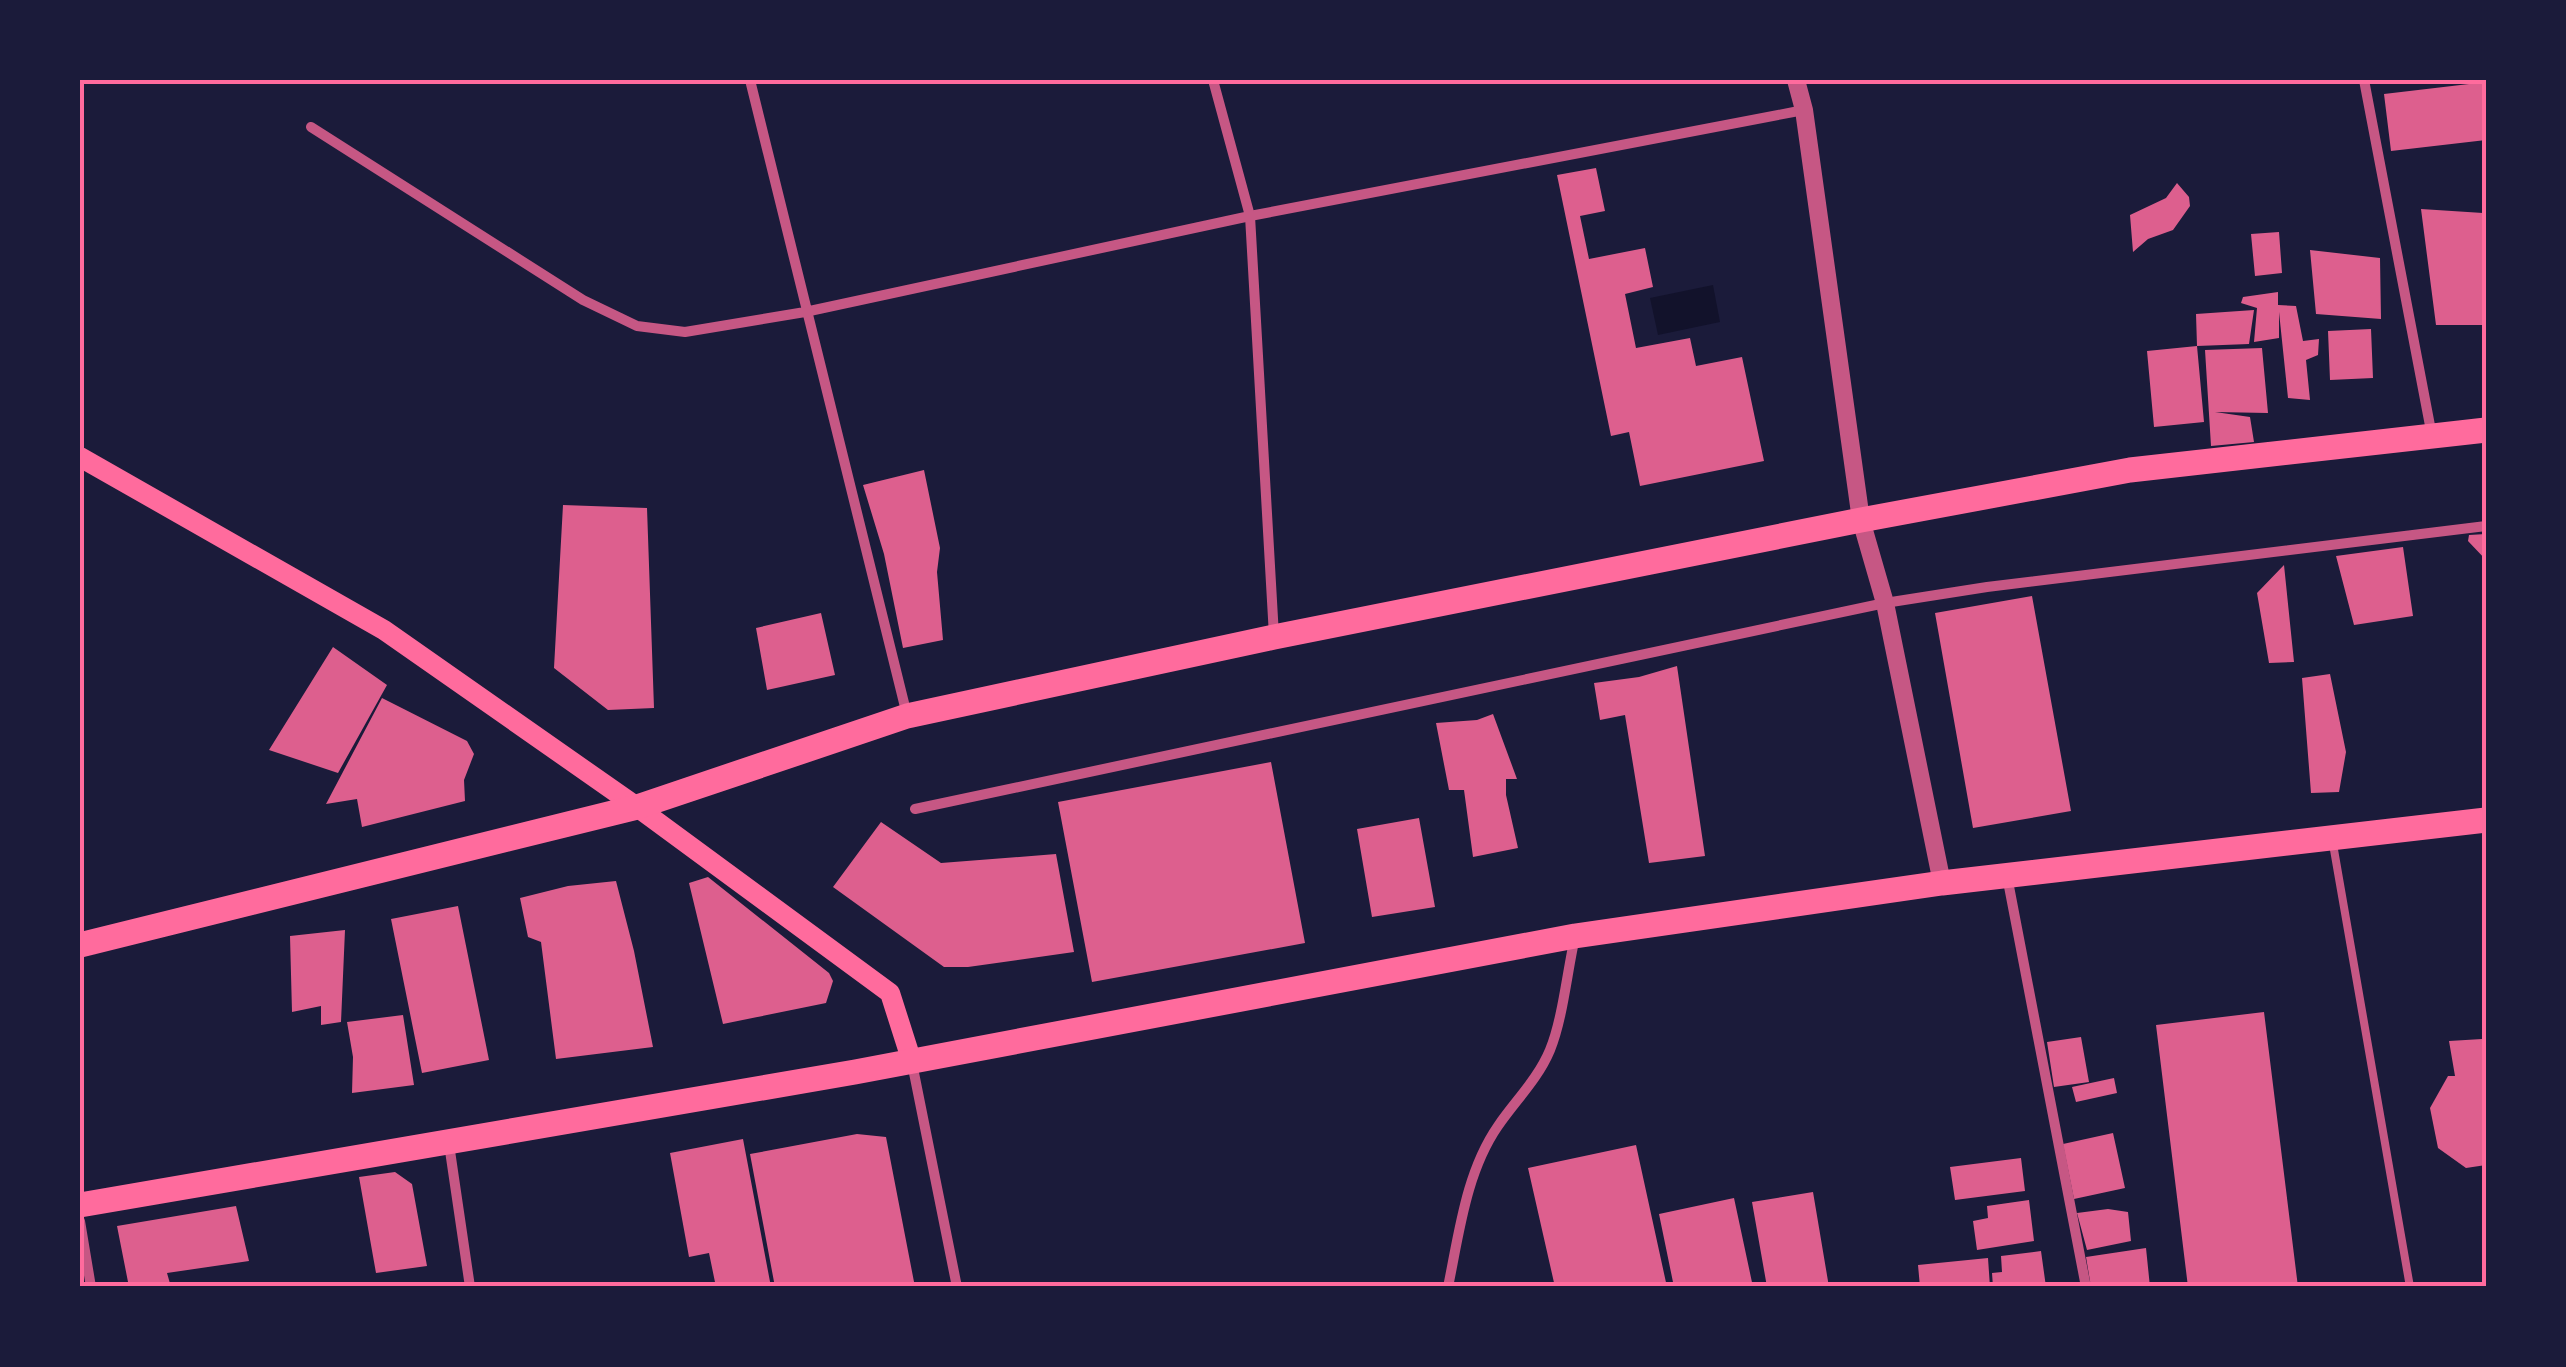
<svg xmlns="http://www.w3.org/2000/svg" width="2566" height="1367" viewBox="0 0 2566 1367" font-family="'Times New Roman',serif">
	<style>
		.water { fill: #12122b }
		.building { fill: #dd5f8e }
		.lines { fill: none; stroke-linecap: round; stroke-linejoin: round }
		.service { stroke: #c65784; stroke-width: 8 }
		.minor { stroke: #c65784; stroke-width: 10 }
		.tertiary { stroke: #c65784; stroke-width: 18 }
		.secondary { stroke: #ff6b9d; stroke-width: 20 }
		.primary { stroke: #ff6b9d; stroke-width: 25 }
		.neatline { fill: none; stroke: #ff6b9d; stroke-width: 4 }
	</style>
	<rect width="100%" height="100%" fill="#1b1b3a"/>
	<path class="water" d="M 1713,285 L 1720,322 L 1658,335 L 1650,298 Z"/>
	<path class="building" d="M 2486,82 L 2486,140 L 2391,151 L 2384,94 Z
		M 1596,168 L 1605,211 L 1580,216 L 1589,259 L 1645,248 L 1653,287 L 1625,294 L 1636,348 L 1690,338 L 1696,366 L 1742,357 L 1764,461 L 1640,486 L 1629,432 L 1611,436 L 1557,175 Z
		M 2177,183 L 2189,197 L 2190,206 L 2173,230 L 2148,239 L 2133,252 L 2130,215 L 2166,198 Z
		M 2421,209 L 2483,213 L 2486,325 L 2436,325 Z
		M 2279,232 L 2282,273 L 2255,276 L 2251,234 Z
		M 2310,250 L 2380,258 L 2381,319 L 2316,314 Z
		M 2278,292 L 2278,305 L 2296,306 L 2303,341 L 2319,339 L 2318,355 L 2306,360 L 2310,400 L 2288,398 L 2279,312 L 2279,338 L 2254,342 L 2257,308 L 2241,303 L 2243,297 Z
		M 2254,310 L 2249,344 L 2197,346 L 2196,314 Z
		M 2371,329 L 2373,378 L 2330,380 L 2328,331 Z
		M 2197,346 L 2204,422 L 2154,427 L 2147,351 Z
		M 2262,348 L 2268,413 L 2215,412 L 2250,417 L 2254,442 L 2211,446 L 2205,350 Z
		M 924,470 L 940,548 L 937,572 L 943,640 L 903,648 L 884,554 L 863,485 Z
		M 563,505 L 647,508 L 654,708 L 608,710 L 554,668 Z
		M 2486,534 L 2486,560 L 2468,541 L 2469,535 Z
		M 2403,547 L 2413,616 L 2354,625 L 2336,556 Z
		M 2284,565 L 2294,662 L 2269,663 L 2257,593 Z
		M 2032,596 L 2071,811 L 1973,828 L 1935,613 Z
		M 821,613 L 835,675 L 767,690 L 756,628 Z
		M 333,647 L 387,685 L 338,773 L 269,750 Z
		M 1677,666 L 1705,856 L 1649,863 L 1625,715 L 1600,720 L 1594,683 L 1639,677 Z
		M 2330,674 L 2346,752 L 2339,792 L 2311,793 L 2302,678 Z
		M 382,698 L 467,741 L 474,754 L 464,780 L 465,801 L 362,827 L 357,799 L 326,804 Z
		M 1493,714 L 1517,779 L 1506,779 L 1506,795 L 1518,848 L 1473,857 L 1464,790 L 1449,790 L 1436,723 L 1477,720 Z
		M 1271,762 L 1305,943 L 1092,982 L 1058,802 Z
		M 1419,818 L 1435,907 L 1372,917 L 1357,829 Z
		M 881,822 L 941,863 L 1056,854 L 1074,952 L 968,967 L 944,967 L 833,887 Z
		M 708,877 L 829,973 L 833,981 L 826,1003 L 723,1024 L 689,883 Z
		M 616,881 L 634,951 L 653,1047 L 556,1059 L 541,942 L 528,937 L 520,898 L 568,886 Z
		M 458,906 L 489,1060 L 422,1073 L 391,919 Z
		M 345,930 L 341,1022 L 321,1025 L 321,1006 L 292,1012 L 290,936 Z
		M 2264,1012 L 2298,1287 L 2188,1287 L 2156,1025 Z
		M 403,1015 L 414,1085 L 352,1093 L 353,1057 L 347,1022 Z
		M 2081,1037 L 2089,1082 L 2054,1087 L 2047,1042 Z
		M 2482,1039 L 2483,1074 L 2486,1074 L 2486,1165 L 2466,1168 L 2438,1148 L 2430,1108 L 2448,1076 L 2455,1076 L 2449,1041 Z
		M 2114,1078 L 2117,1093 L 2076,1102 L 2072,1087 Z
		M 2113,1133 L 2125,1188 L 2074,1199 L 2063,1144 Z
		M 857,1134 L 886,1137 L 915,1287 L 775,1287 L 750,1154 Z
		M 743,1139 L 771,1287 L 716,1287 L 709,1253 L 689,1257 L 670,1153 Z
		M 1636,1145 L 1667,1287 L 1555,1287 L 1528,1168 Z
		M 2021,1158 L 2025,1191 L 1955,1200 L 1950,1167 Z
		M 395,1172 L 412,1184 L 427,1266 L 376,1273 L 359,1177 Z
		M 1813,1192 L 1829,1287 L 1767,1287 L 1752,1202 Z
		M 1734,1198 L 1753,1287 L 1674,1287 L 1659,1214 Z
		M 2029,1200 L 2034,1241 L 1977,1250 L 1973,1221 L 1988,1218 L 1987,1206 Z
		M 236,1206 L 249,1261 L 167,1273 L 171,1287 L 129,1287 L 117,1226 Z
		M 2108,1209 L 2128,1212 L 2131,1241 L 2087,1250 L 2077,1213 Z
		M 2146,1248 L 2150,1287 L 2091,1287 L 2086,1257 Z
		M 2041,1251 L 2046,1287 L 1993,1287 L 1992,1273 L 2002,1272 L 2001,1256 Z
		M 1988,1258 L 1990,1287 L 1920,1287 L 1918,1265 Z"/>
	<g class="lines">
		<path class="service" d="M 2333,844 L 2410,1287"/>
		<path class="minor" d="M 750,80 L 907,715
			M 1213,80 L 1250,216 L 1274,636
			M 2364,80 L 2432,436
			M 311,127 L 583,300 L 637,326 L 685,332 L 805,312 L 1250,216 L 1804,110
			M 915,809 L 1885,603 L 1987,587 L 2486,526
			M 2007,876 L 2086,1287
			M 912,1063 L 957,1287
			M 449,1144 L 470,1287
			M 80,1221 L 91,1287
			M 1448,1287 C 1459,1234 1466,1172 1498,1126 C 1515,1101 1538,1079 1550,1050 C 1563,1018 1567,972 1575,937"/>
		<path class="tertiary" d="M 1796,80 L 1804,110 L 1861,520 L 1885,603 L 1942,883"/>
		<path class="secondary" d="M 80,457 L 384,630 L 637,807 L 890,993 L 912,1062"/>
		<path class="primary" d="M 80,945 L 637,807 L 907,716 L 1274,637 L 1861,520 L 2130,470 L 2486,430
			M 80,1205 L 855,1072 L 1575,936 L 1942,883 L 2486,820"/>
	</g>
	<rect width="2566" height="1367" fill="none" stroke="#1b1b3a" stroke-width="165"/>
	<rect x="82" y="82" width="2402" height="1202" class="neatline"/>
</svg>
